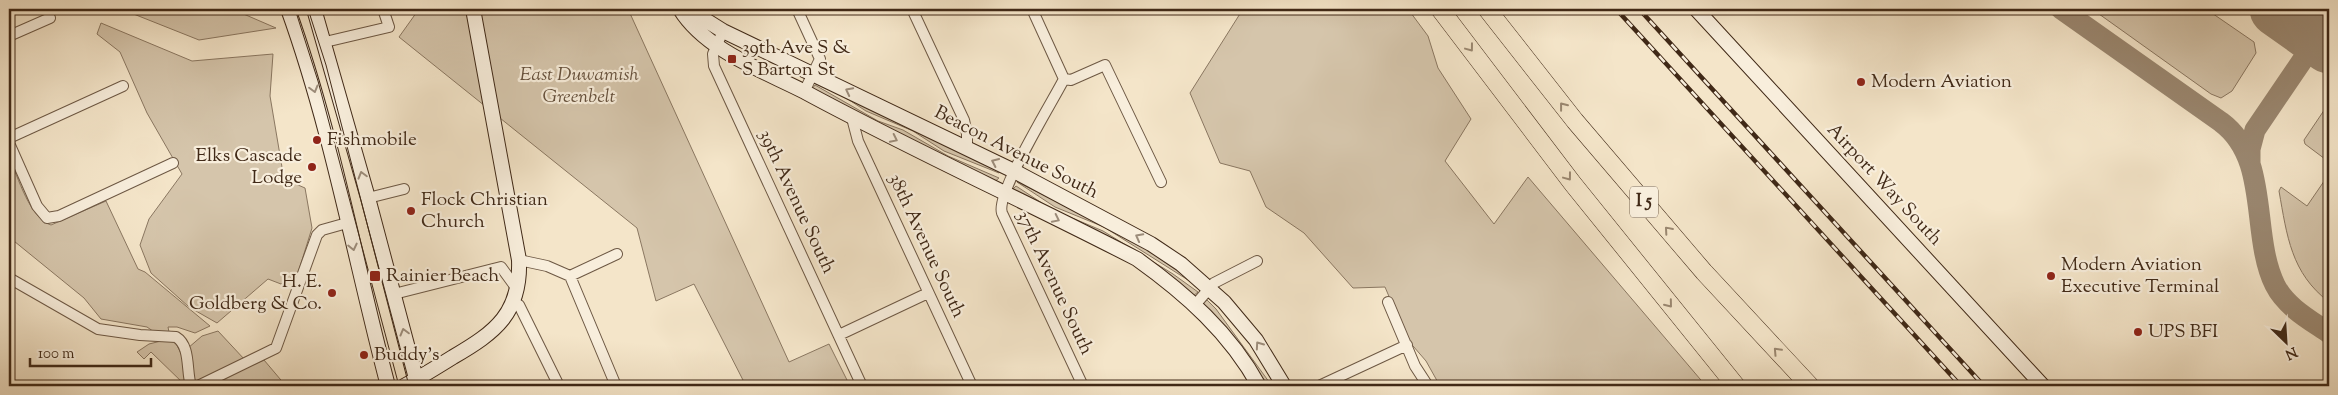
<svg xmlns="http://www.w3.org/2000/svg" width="2338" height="395" viewBox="0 0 2338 395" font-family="'Sorts Mill Goudy',serif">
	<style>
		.green { fill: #d5c5ab; stroke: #8a7761 }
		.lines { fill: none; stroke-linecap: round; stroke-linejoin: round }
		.taxiway { stroke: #9a8770; stroke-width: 21 }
		.runway { stroke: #9a8770; stroke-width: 55 }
		.street-casing { stroke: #6d5844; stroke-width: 12 }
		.secondary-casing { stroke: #402917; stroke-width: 16 }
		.highway-casing { stroke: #402917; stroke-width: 19 }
		.street { stroke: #f8eedc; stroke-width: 10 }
		.secondary { stroke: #f8eedc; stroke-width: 14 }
		.highway { stroke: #f4e5c9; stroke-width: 18 }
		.tram { stroke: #402917; stroke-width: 1 }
		.rail-casing { stroke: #402917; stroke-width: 4.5 }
		.rail { stroke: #f8eedc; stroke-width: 2.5; stroke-dasharray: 8; stroke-linecap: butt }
		.oneway { stroke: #9a8770 }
		.oneway2 { stroke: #9c8c7a }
		.poi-dot { fill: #8f2418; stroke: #f8eedc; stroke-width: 2 }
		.labels { text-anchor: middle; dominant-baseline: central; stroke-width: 4.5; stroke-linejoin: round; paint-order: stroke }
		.shield { fill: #f8eedc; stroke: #776452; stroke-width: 1 }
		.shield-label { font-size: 18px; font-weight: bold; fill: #402917 }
		.poi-label { font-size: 19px; fill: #402917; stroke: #f8eedc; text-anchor: start }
		.park-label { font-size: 19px; font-style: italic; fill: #65503c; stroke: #f8eedc }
		.street-label { font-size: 19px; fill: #402917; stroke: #f8eedc }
	</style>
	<rect width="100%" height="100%" fill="#f4e5c9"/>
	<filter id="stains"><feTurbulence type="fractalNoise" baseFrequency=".004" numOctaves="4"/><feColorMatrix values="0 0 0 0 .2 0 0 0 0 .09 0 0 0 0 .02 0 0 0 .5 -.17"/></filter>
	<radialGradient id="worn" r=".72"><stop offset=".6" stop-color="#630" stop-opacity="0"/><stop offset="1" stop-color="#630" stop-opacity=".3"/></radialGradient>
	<path class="green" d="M 121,9 L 232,9 L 276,28 L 199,40 Z
		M 419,9 L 628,9 L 789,362 L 829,344 L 850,386 L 740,386 L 745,384 L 694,284 L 656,301 L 637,228 L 399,37 Z
		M 1243,9 L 1408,9 L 1428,36 L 1438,68 L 1471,119 L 1445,161 L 1494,224 L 1528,177 L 1706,386 L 1440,386 L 1426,361 L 1407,339 L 1385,287 L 1353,288 L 1304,233 L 1266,207 L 1250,171 L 1220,163 L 1190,93 Z
		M 2092,9 L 2206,9 L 2254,42 L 2256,53 L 2232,91 L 2221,98 L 2211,94 Z
		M 101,23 L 192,61 L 273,54 L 270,96 L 284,179 L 305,188 L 312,228 L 298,273 L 281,284 L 268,279 L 217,323 L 189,307 L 151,273 L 140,245 L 149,219 L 182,174 L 147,113 L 120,52 L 97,34 Z
		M 815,85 L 878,121 L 903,130 L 948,156 L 999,178 L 993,183 L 812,89 Z
		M 837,92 L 1000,171 L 999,173 L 944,151 L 913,131 L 866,111 Z
		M 2329,103 L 2329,162 L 2305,144 L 2304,140 Z
		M 9,157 C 18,177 30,219 51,225 L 106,201 L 138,269 L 145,272 L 210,326 L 195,333 L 177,327 L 168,327 L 169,332 L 157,334 L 147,327 L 101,319 L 84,298 L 9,237 Z
		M 2329,174 L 2329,302 C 2291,273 2287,236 2279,191 L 2281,187 L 2307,206 Z
		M 1017,182 L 1098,221 L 1180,269 L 1196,285 L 1104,227 L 1055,207 Z
		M 1016,186 L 1051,209 L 1103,231 L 1173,274 L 1198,292 L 1193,296 L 1013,189 Z
		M 1207,300 L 1216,309 L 1272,386 L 1263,386 L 1203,304 Z
		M 218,331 L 245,360 L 195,383 L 192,378 L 188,348 L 202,336 Z
		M 161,341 L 175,341 L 183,358 L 185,385 L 151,352 L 144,359 L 137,352 L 149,344 Z
		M 264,360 L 286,386 L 215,386 L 212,383 Z"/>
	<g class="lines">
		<path class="taxiway" d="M 2061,9 L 2221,122 C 2271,159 2250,234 2275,285 C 2286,307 2310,320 2329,333
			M 2250,162 L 2250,149 L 2255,130 L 2329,21"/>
		<path class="runway" d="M 2277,9 L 2329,46"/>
		<g class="street-casing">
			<path id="street" d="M 797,9 L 820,59 L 804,92
				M 912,9 L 964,120 L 967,134 L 967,149
				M 1032,9 L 1064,79
				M 723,31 L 713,54 L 714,66 L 862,386
				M 9,36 L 50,18
				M 325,42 L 389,27 L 383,9
				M 1064,79 C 1053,101 995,194 1002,213 L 1083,386
				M 1064,79 L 1071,80 L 1105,65 L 1161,182
				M 852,118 L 858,141 L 972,386
				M 9,138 L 123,86
				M 9,143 L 37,206 L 47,218 L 59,216 L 173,163
				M 368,198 L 404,189
				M 519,260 L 547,266 L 570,276 L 616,386
				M 570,276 L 617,254
				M 9,278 L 98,329 L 140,335 L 176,337 C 191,346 186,371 191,386
				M 394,294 L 501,267 L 517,289
				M 1388,302 L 1415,366 L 1428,386
				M 513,303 L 519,305 L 559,386
				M 1195,305 L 1214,283 L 1257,261
				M 839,335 L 928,293
				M 198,386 L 276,348 L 317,235 L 322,230 L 347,223
				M 1319,386 L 1407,345"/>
		</g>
		<g class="secondary-casing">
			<path id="secondary" d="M 288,9 C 332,131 355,261 388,386
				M 314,9 L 368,198 L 418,386
				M 680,9 C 705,50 764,71 805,92 C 914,151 1027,202 1137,259 C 1186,294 1230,333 1259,386
				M 688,9 L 723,31 L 1014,171 L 1151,244 L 1181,264 L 1224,302 L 1256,340 L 1284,386
				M 1696,9 L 2043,386
				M 404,386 C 421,377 437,367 453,357 C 496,332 521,313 519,260 L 473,9"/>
		</g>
		<g class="highway-casing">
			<path id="highway" d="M 1440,9 L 1573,184 L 1736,386
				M 1487,9 L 1575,121 L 1704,272 L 1810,386"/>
		</g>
		<use href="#street" class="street"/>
		<use href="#secondary" class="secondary"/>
		<use href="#highway" class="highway"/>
		<path class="tram" d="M 295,9 L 318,81 L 399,386
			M 308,9 L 326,65 L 409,386"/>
		<g class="rail-casing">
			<path id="rail" d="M 1616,9 L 1961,386
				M 1639,9 L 1984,386"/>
		</g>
		<use href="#rail" class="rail"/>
	</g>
	<defs><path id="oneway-chevron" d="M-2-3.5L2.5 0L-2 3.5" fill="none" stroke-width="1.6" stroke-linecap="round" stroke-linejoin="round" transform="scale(1.25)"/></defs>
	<g class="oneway">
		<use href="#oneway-chevron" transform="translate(1470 48) rotate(53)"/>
		<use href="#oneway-chevron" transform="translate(1563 106) rotate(-128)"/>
		<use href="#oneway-chevron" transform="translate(1568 177) rotate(53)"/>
		<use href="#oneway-chevron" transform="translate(1668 230) rotate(-131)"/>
		<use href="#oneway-chevron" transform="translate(1669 304) rotate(51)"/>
		<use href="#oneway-chevron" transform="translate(1777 351) rotate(-133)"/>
	</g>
	<g class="oneway2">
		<use href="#oneway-chevron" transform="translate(314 89) rotate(75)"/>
		<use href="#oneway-chevron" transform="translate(849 91) rotate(-153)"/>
		<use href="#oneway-chevron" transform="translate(894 139) rotate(26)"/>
		<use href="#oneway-chevron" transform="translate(995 162) rotate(-155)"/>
		<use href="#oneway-chevron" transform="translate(362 175) rotate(-106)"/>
		<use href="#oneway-chevron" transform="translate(1056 219) rotate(26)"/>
		<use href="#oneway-chevron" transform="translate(1139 237) rotate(-152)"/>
		<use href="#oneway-chevron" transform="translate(353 247) rotate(77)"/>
		<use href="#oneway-chevron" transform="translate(404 332) rotate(-105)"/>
		<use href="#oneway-chevron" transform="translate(1259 345) rotate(-125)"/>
	</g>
	<g class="poi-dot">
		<rect x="727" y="54" width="10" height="10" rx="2.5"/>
		<circle cx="1861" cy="82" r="5"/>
		<circle cx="317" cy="140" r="5"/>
		<circle cx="312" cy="167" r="5"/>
		<circle cx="411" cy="211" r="5"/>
		<rect x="369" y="270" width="12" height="12" rx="2.5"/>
		<circle cx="2051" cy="276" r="5"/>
		<circle cx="332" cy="293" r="5"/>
		<circle cx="2138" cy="332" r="5"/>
		<circle cx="364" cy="355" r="5"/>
	</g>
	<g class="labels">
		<rect class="shield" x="1630" y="186.5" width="28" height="31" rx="4"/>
		<g class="shield-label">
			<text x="1644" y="202">I 5</text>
		</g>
		<g class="poi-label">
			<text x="742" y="48">39th Ave S &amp;<tspan x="742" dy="22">S Barton St</tspan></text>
			<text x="1871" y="82">Modern Aviation</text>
			<text x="327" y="140">Fishmobile</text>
			<text x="302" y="156" text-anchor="end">Elks Cascade<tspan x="302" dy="22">Lodge</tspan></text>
			<text x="421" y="200">Flock Christian<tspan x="421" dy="22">Church</tspan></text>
			<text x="2061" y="265">Modern Aviation<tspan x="2061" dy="22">Executive Terminal</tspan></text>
			<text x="386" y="276">Rainier Beach</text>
			<text x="322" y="282" text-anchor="end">H. E.<tspan x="322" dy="22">Goldberg &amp; Co.</tspan></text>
			<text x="2148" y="332">UPS BFI</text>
			<text x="374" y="355">Buddy's</text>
		</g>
		<g class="park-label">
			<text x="579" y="75">East Duwamish<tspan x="579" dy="22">Greenbelt</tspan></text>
		</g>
		<g class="street-label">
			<text transform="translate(1016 153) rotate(27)">Beacon Avenue South</text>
			<text transform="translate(1884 185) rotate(47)">Airport Way South</text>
			<text transform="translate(796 202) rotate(65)">39th Avenue South</text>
			<text transform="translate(926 246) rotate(65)">38th Avenue South</text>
			<text transform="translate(1054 283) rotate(65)">37th Avenue South</text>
		</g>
	</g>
	<rect width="2338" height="395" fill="none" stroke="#f4e5c9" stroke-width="30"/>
	<rect x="10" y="10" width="2318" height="375" fill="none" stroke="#402917" stroke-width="2.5"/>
	<rect x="15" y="15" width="2308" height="365" fill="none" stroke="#402917"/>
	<g transform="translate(2286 342) rotate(155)" stroke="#f8eedc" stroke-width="4" paint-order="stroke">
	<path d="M0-4L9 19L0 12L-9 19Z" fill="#402917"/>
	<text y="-8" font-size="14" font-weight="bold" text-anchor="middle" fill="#402917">N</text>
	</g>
	<path d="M30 358v8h121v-8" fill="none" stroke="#402917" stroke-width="2.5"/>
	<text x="38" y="358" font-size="15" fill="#402917" stroke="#f8eedc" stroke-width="4" paint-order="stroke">100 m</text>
	<rect width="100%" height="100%" filter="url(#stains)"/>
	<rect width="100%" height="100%" fill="url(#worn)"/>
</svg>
